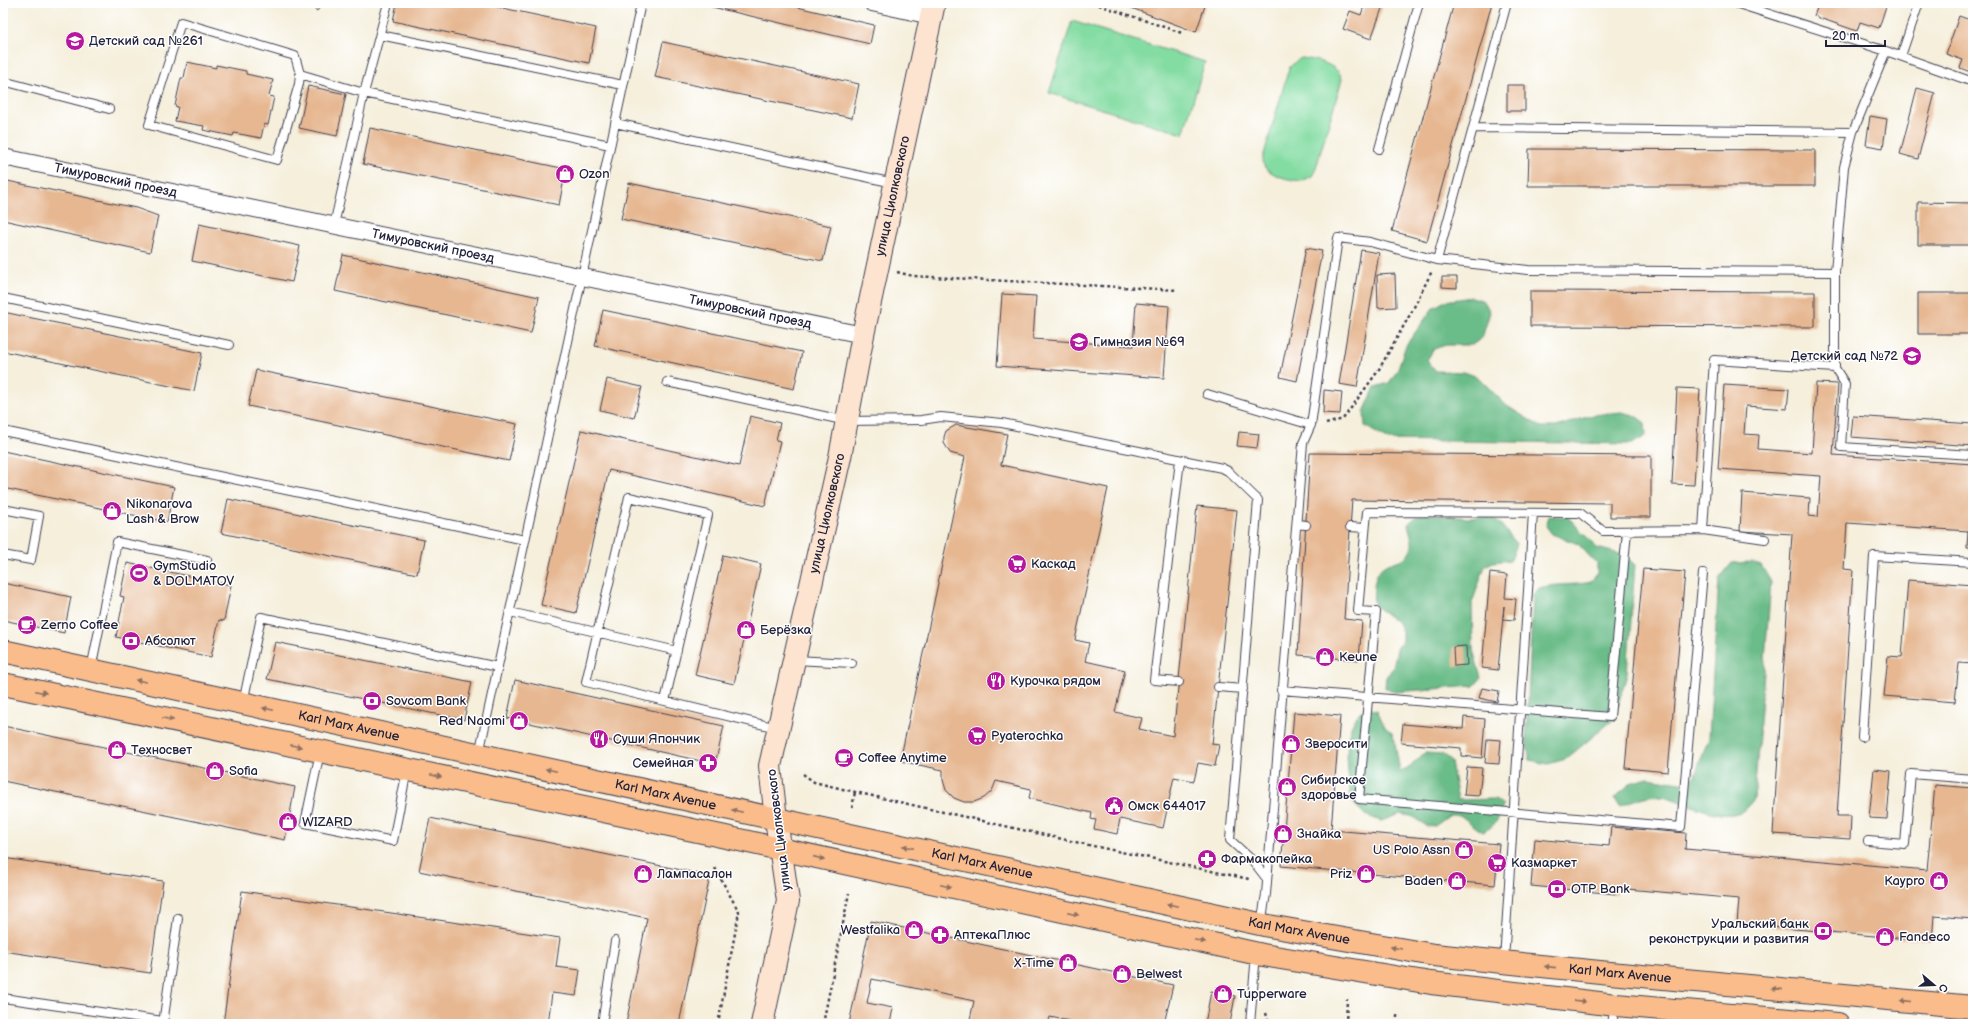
<svg xmlns="http://www.w3.org/2000/svg" width="1976" height="1027" viewBox="0 0 1976 1027" font-family="'Balsamiq Sans',sans-serif">
	<style>
		.green { fill: #83dca2; stroke: #527f6e }
		.forest { fill: #6abc88; stroke: #466f62 }
		.building { fill: #e6b791 }
		.lines { fill: none; stroke-linecap: round; stroke-linejoin: round }
		.service-casing { stroke: #424153; stroke-width: 10 }
		.minor-casing { stroke: #424153; stroke-width: 18 }
		.secondary-casing { stroke: #424153; stroke-width: 24 }
		.primary-casing { stroke: #424153; stroke-width: 24 }
		.path { stroke: #424153; stroke-width: 2.5; stroke-dasharray: 3 3; stroke-linecap: butt }
		.service { stroke: #fff; stroke-width: 8 }
		.minor { stroke: #fff; stroke-width: 16 }
		.secondary { stroke: #fde4d0; stroke-width: 22 }
		.primary { stroke: #f9bc8a; stroke-width: 22 }
		.oneway { fill: #8e6f62 }
		.labels { text-anchor: middle; dominant-baseline: central; stroke-width: 3; stroke-linejoin: round; paint-order: stroke }
		.poi-label { font-size: 13px; fill: #22223b; stroke: #fff; text-anchor: start }
		.street-label { font-size: 13px; fill: #22223b; stroke: #fff }
	</style>
	<rect width="100%" height="100%" fill="#fff"/>
	<filter id="ink" filterUnits="userSpaceOnUse"><feTurbulence type="fractalNoise" baseFrequency=".025" numOctaves="2"/><feDisplacementMap in="SourceGraphic" scale="8" xChannelSelector="R" yChannelSelector="G"/><feConvolveMatrix kernelMatrix="1 2 1 2 8 2 1 2 1" color-interpolation-filters="sRGB"/></filter>
	<filter id="wash" filterUnits="userSpaceOnUse"><feTurbulence type="fractalNoise" baseFrequency=".012" numOctaves="4" result="noise"/><feDisplacementMap in="SourceGraphic" scale="16" xChannelSelector="R" yChannelSelector="G"/><feGaussianBlur stdDeviation="0.9" result="paint"/><feColorMatrix in="noise" values="0 0 0 0 0 0 0 0 0 0 0 0 0 0 0 0 0 1.4 0 .05"/><feComposite in="paint" operator="in"/></filter>
	<g filter="url(#wash)">
		<rect width="100%" height="100%" fill="#f5efdc"/>
		<path class="green" d="M 1072,21 L 1205,62 L 1183,134 L 1049,93 Z
			M 1302,58 C 1316,60 1338,64 1342,79 L 1315,171 L 1312,176 L 1302,181 C 1288,180 1266,175 1262,161 L 1289,68 L 1297,60 Z"/>
		<path class="forest" d="M 1472,297 L 1484,301 L 1490,312 L 1482,338 L 1472,345 L 1446,345 L 1434,349 L 1427,360 L 1436,371 L 1464,372 L 1478,377 L 1507,406 L 1541,427 L 1556,427 L 1593,415 L 1621,412 L 1634,415 L 1645,423 L 1646,436 L 1632,444 L 1388,440 L 1365,426 L 1364,412 L 1375,387 L 1389,383 L 1397,371 L 1406,345 L 1433,308 L 1445,301 Z
			M 1426,514 L 1469,518 L 1489,517 L 1498,521 L 1517,544 L 1511,560 L 1493,562 L 1485,566 L 1472,603 L 1473,650 L 1481,678 L 1474,686 L 1394,692 L 1385,688 L 1386,677 L 1393,668 L 1397,649 L 1402,641 L 1402,631 L 1398,623 L 1375,606 C 1372,596 1373,572 1384,566 C 1395,560 1410,561 1412,545 C 1413,539 1409,530 1408,524 L 1416,517 Z
			M 1549,516 L 1568,517 L 1597,548 L 1624,555 L 1635,565 L 1627,674 L 1614,719 L 1566,759 L 1548,764 L 1530,760 L 1526,741 L 1533,596 L 1539,588 C 1557,583 1573,586 1591,582 L 1597,574 L 1597,564 L 1578,544 L 1552,534 L 1546,526 Z
			M 1753,562 L 1761,565 L 1771,582 L 1754,799 C 1735,833 1689,801 1662,796 C 1646,794 1634,800 1620,806 L 1615,798 L 1630,783 L 1648,778 L 1687,784 L 1695,775 L 1709,737 L 1719,579 L 1732,563 Z
			M 1366,708 L 1377,710 L 1385,727 L 1393,734 L 1400,771 L 1410,767 L 1424,753 L 1443,754 L 1451,762 L 1458,800 L 1495,799 L 1503,805 C 1500,818 1495,827 1482,832 L 1460,815 L 1450,815 L 1435,826 L 1427,826 L 1411,816 L 1400,814 L 1381,821 L 1365,815 L 1351,801 C 1349,773 1338,725 1366,708 Z"/>
		<g id="blocks">
			<path class="building" d="M 307,3 L 323,3 L 317,11 Z
				M 397,3 L 479,3 L 596,28 L 589,63 L 393,21 Z
				M 695,3 L 780,3 L 874,25 L 870,44 Z
				M 1118,3 L 1206,3 L 1196,32 Z
				M 1365,3 L 1384,3 L 1371,39 L 1343,29 L 1350,11 L 1361,15 Z
				M 1454,3 L 1492,3 L 1427,241 L 1392,231 Z
				M 1804,3 L 1887,3 L 1879,28 L 1860,22 L 1857,31 L 1814,16 L 1817,8 Z
				M 1959,16 L 1973,21 L 1973,73 L 1960,68 L 1963,60 L 1946,54 Z
				M 663,42 L 859,84 L 852,118 L 655,77 Z
				M 187,62 L 216,68 L 216,65 L 246,71 L 246,74 L 273,80 L 269,96 L 274,97 L 268,125 L 264,124 L 261,138 L 234,133 L 233,136 L 203,130 L 204,126 L 175,121 L 178,107 L 175,106 L 181,78 L 184,78 Z
				M 1507,85 L 1525,85 L 1525,111 L 1507,111 Z
				M 308,86 L 346,94 L 337,136 L 299,128 Z
				M 1917,88 L 1935,93 L 1918,159 L 1900,154 Z
				M 1870,116 L 1887,119 L 1883,148 L 1866,145 Z
				M 370,128 L 566,169 L 559,205 L 363,164 Z
				M 1529,149 L 1815,150 L 1815,186 L 1528,186 Z
				M 3,180 L 136,208 L 158,216 L 150,252 L 3,220 Z
				M 629,183 L 831,226 L 823,261 L 621,219 Z
				M 1918,202 L 1973,203 L 1973,334 L 1918,334 L 1918,293 L 1971,293 L 1971,245 L 1918,245 Z
				M 199,224 L 300,246 L 292,282 L 192,261 Z
				M 1306,248 L 1322,251 L 1297,381 L 1280,377 Z
				M 1361,250 L 1379,253 L 1357,387 L 1339,384 Z
				M 343,255 L 539,297 L 531,333 L 335,291 Z
				M 1395,274 L 1396,307 L 1378,308 L 1377,275 Z
				M 1442,277 L 1457,277 L 1457,288 L 1442,287 Z
				M 1530,291 L 1815,292 L 1815,327 L 1530,326 Z
				M 1002,294 L 1036,296 L 1033,339 L 1133,346 L 1136,303 L 1169,306 L 1164,378 L 997,366 Z
				M 603,310 L 802,352 L 794,389 L 595,346 Z
				M 3,312 L 202,353 L 194,391 L 3,351 Z
				M 256,370 L 517,424 L 509,461 L 248,406 Z
				M 607,379 L 642,387 L 634,418 L 600,410 Z
				M 1816,383 L 1838,384 L 1833,455 L 1973,464 L 1973,548 L 1967,548 L 1968,531 L 1847,523 L 1844,569 L 1853,570 L 1837,816 L 1851,816 L 1850,839 L 1773,834 L 1792,534 L 1740,531 L 1742,493 L 1810,498 L 1809,516 L 1818,517 L 1821,476 L 1718,469 L 1724,385 L 1789,389 L 1787,409 L 1746,406 L 1744,434 L 1759,435 L 1758,449 L 1812,453 Z
				M 1677,388 L 1700,389 L 1694,485 L 1672,484 Z
				M 1324,390 L 1342,392 L 1340,414 L 1323,413 Z
				M 750,416 L 780,423 L 776,440 L 780,441 L 765,506 L 609,470 L 576,613 L 541,605 L 581,430 L 739,466 Z
				M 1853,416 L 1973,424 L 1973,446 L 1851,437 Z
				M 956,425 L 1007,434 L 1001,465 L 1108,488 L 1075,640 L 1089,643 L 1085,661 L 1125,670 L 1115,712 L 1142,718 L 1139,729 L 1173,736 L 1197,506 L 1237,510 L 1212,744 L 1219,745 L 1215,766 L 1198,763 L 1194,781 L 1174,777 L 1163,828 L 1120,819 L 1117,834 L 1094,829 L 1096,820 L 1091,819 L 1092,813 L 1029,798 L 1031,789 L 996,781 L 992,791 L 984,798 L 974,802 L 964,802 L 954,798 L 946,790 L 943,780 L 943,770 L 900,761 L 965,457 L 950,453 L 944,443 L 944,437 L 946,431 Z
				M 1239,432 L 1259,434 L 1257,448 L 1237,446 Z
				M 3,451 L 174,487 L 167,522 L 3,488 Z
				M 1310,453 L 1651,456 L 1651,517 L 1610,517 L 1610,503 L 1352,500 L 1344,619 L 1362,621 L 1359,660 L 1298,655 Z
				M 228,499 L 424,540 L 417,574 L 221,533 Z
				M 723,555 L 761,564 L 734,684 L 695,675 Z
				M 127,563 L 231,585 L 224,621 L 219,620 L 211,657 L 116,637 L 124,597 L 120,596 Z
				M 1643,569 L 1685,572 L 1668,772 L 1625,768 Z
				M 1490,573 L 1507,575 L 1505,598 L 1516,599 L 1514,620 L 1503,619 L 1504,606 L 1498,670 L 1482,668 Z
				M 1908,580 L 1973,585 L 1973,664 L 1959,663 L 1955,702 L 1884,696 L 1888,656 L 1902,657 Z
				M 3,583 L 71,597 L 64,633 L 3,620 Z
				M 275,642 L 472,682 L 464,720 L 267,679 Z
				M 1466,646 L 1467,665 L 1454,666 L 1453,647 Z
				M 515,680 L 724,726 L 715,764 L 507,718 Z
				M 1482,688 L 1499,691 L 1497,702 L 1479,698 Z
				M 1294,712 L 1340,716 L 1331,830 L 1499,844 L 1495,885 L 1281,866 Z
				M 1464,717 L 1485,719 L 1482,758 L 1461,756 L 1461,748 L 1401,743 L 1403,724 L 1463,729 Z
				M 3,726 L 295,787 L 285,840 L 3,781 Z
				M 1487,739 L 1501,740 L 1499,764 L 1485,763 Z
				M 1467,767 L 1482,768 L 1479,796 L 1464,795 Z
				M 1874,769 L 1891,771 L 1887,819 L 1869,818 Z
				M 1935,785 L 1973,788 L 1973,919 L 1934,916 L 1932,941 L 1737,924 L 1739,899 L 1616,888 L 1616,894 L 1531,886 L 1535,839 L 1609,846 L 1611,827 L 1686,833 L 1685,849 L 1927,870 Z
				M 430,818 L 710,876 L 679,1024 L 626,1024 L 647,918 L 419,871 Z
				M 3,858 L 163,881 L 150,973 L 3,951 Z
				M 242,891 L 560,938 L 556,967 L 580,970 L 576,996 L 552,993 L 548,1024 L 223,1024 Z
				M 871,921 L 1173,985 L 1164,1024 L 1084,1024 L 1050,1017 L 1048,1024 L 969,1024 L 974,1001 L 872,979 L 867,1003 L 893,1008 L 890,1024 L 849,1024 Z
				M 1211,991 L 1235,996 L 1230,1024 L 1205,1024 Z"/>
		</g>
	</g>
	<g filter="url(#ink)">
		<use href="#blocks" fill-opacity="0" stroke="#424153" stroke-width="1"/>
		<g class="lines">
			<g class="service-casing">
				<path id="service" d="M 1735,3 L 1886,51 L 1973,82
					M 181,22 L 295,56 L 300,74 L 299,84 L 277,160 L 149,125 Z
					M 380,35 L 623,85
					M 1886,51 L 1853,132 L 1844,167 L 1835,272 L 1835,368 L 1845,384 L 1841,447 L 1973,455
					M 1901,56 L 1919,3
					M 300,74 L 364,93 L 610,145
					M 3,81 L 109,109
					M 615,123 L 894,183
					M 1473,128 L 1853,132
					M 1379,149 L 1419,3
					M 334,225 L 364,93 L 388,3
					M 1437,260 L 1528,270 L 1835,272
					M 3,298 L 229,345
					M 667,382 L 847,421 L 921,420 L 941,417 L 1002,423 L 1222,468 L 1228,471 L 1258,500 L 1230,840 L 1253,861 L 1267,879
					M 1207,394 L 1311,425
					M 3,431 L 525,540
					M 3,509 L 39,516 L 31,560 L 3,555
					M 1297,524 L 1306,525
					M 1350,527 L 1365,528
					M 1703,530 L 1714,360 L 1835,368
					M 1703,573 L 1681,827 L 1359,799 L 1376,612 L 1358,611 L 1367,512 L 1580,513 L 1603,531 L 1703,530 L 1765,539
					M 510,612 L 677,651
					M 795,660 L 852,663
					M 91,669 L 117,542 L 207,560
					M 1179,682 L 1154,680 L 1180,460
					M 1218,687 L 1243,689
					M 1281,690 L 1610,717 L 1627,531
					M 665,701 L 708,515 L 629,497 L 586,682 L 777,728
					M 243,703 L 261,617 L 498,667
					M 1862,737 L 1874,556 L 1973,562
					M 320,752 L 305,823 L 393,841 L 407,770
					M 479,754 L 640,8
					M 1868,841 L 1905,844 L 1911,774 L 1973,779
					M 1261,924 L 1266,894 L 1303,443 L 1311,425 L 1338,238 L 1370,242 L 1437,260 L 1507,3
					M 1504,961 L 1533,513
					M 3,998 L 163,1021
					M 163,1024 L 178,918
					M 602,1024 L 615,941
					M 1250,1024 L 1256,954
					M 1612,1024 L 1615,1006"/>
			</g>
			<g class="minor-casing">
				<g id="minor">
					<path d="M 872,3 L 931,16"/>
					<path id="s1" d="M 3,157 L 863,335"/>
				</g>
			</g>
			<g class="secondary-casing">
				<g id="secondary">
					<path id="s2" d="M 762,1024 L 788,901 L 776,819 L 770,766 L 840,457 L 863,335 L 934,3"/>
				</g>
			</g>
			<g class="primary-casing">
				<g id="primary">
					<path id="s3" d="M 3,651 L 1269,926 L 1434,955 L 1610,973 L 1973,1007"/>
					<path d="M 3,684 L 721,836 L 1263,955 L 1431,983 L 1616,1005 L 1838,1024"/>
				</g>
			</g>
			<path class="path" d="M 1093,3 L 1182,33
				M 897,272 L 913,276 L 1178,290
				M 1326,424 L 1343,419 L 1378,371 L 1411,313 L 1432,271
				M 803,774 L 814,782 L 855,792 L 1093,846 L 1249,879
				M 852,808 L 855,792
				M 715,868 L 739,912 L 718,1024
				M 1266,1013 L 1269,1024
				M 823,1024 L 849,893
				M 1346,1024 L 1347,999
				M 1397,1024 L 1397,1015"/>
			<use href="#service" class="service"/>
			<use href="#minor" class="minor"/>
			<use href="#secondary" class="secondary"/>
			<use href="#primary" class="primary"/>
		</g>
		<defs><path id="oneway-solid" d="M-6-.8H1V-3.2L6.5 0L1 3.2V.8H-6Z"/></defs>
		<g class="oneway">
			<use href="#oneway-solid" transform="translate(141 681) rotate(-168)"/>
			<use href="#oneway-solid" transform="translate(41 692) rotate(12)"/>
			<use href="#oneway-solid" transform="translate(268 709) rotate(-168)"/>
			<use href="#oneway-solid" transform="translate(168 719) rotate(12)"/>
			<use href="#oneway-solid" transform="translate(296 746) rotate(12)"/>
			<use href="#oneway-solid" transform="translate(551 770) rotate(-168)"/>
			<use href="#oneway-solid" transform="translate(436 776) rotate(12)"/>
			<use href="#oneway-solid" transform="translate(737 811) rotate(-168)"/>
			<use href="#oneway-solid" transform="translate(908 847) rotate(-168)"/>
			<use href="#oneway-solid" transform="translate(819 858) rotate(13)"/>
			<use href="#oneway-solid" transform="translate(946 886) rotate(12)"/>
			<use href="#oneway-solid" transform="translate(1172 905) rotate(-168)"/>
			<use href="#oneway-solid" transform="translate(1073 914) rotate(12)"/>
			<use href="#oneway-solid" transform="translate(1200 941) rotate(12)"/>
			<use href="#oneway-solid" transform="translate(1396 948) rotate(-170)"/>
			<use href="#oneway-solid" transform="translate(1550 967) rotate(-174)"/>
			<use href="#oneway-solid" transform="translate(1777 989) rotate(-175)"/>
			<use href="#oneway-solid" transform="translate(1580 1001) rotate(7)"/>
			<use href="#oneway-solid" transform="translate(1906 1001) rotate(-175)"/>
		</g>
	</g>
	<defs>
		<g id="school-disc" transform="scale(1)"><circle r="9.5" fill="#b5179e" stroke="#fff"/><path d="M0-5L7-2L0 1L-7-2ZM-4 1L0 2.5L4 1V4Q0 6-4 4Z" fill="#fff"/></g>
		<g id="shop-disc" transform="scale(1)"><circle r="9.5" fill="#b5179e" stroke="#fff"/><path d="M-5-2.5h2.3a2.7 3.5 0 0 1 5.4 0H5L5.5 6h-11ZM-1.5-2.5h3a1.5 2.3 0 0 0-3 0Z" fill="#fff"/></g>
		<g id="supermarket-disc" transform="scale(1)"><circle r="9.5" fill="#b5179e" stroke="#fff"/><path d="M-6-5.5h2.5l.6 2H6L4.5 2H-2.5L-4.4-4H-6ZM-1.5 3.2a1.3 1.3 0 1 0 .1 0ZM3 3.2a1.3 1.3 0 1 0 .1 0Z" fill="#fff"/></g>
		<g id="stadium-disc" transform="scale(1)"><circle r="9.5" fill="#b5179e" stroke="#fff"/><path d="M0-5a6.5 5 0 1 0 0 10a6.5 5 0 1 0 0-10ZM-3.5-1.8h7v3.6h-7Z" fill="#fff"/></g>
		<g id="cafe-disc" transform="scale(1)"><circle r="9.5" fill="#b5179e" stroke="#fff"/><path d="M-5.5-4.5H6V0H3Q3 3.5 0 3.5H-2.5Q-5.5 3.5-5.5 0ZM3-3.2v2h1.7v-2ZM-6 4.5H4V6H-6Z" fill="#fff"/></g>
		<g id="bank-disc" transform="scale(1)"><circle r="9.5" fill="#b5179e" stroke="#fff"/><path d="M-6-4H6V4H-6ZM0-2.3a2.3 2.3 0 1 0 0 4.6a2.3 2.3 0 1 0 0-4.6Z" fill="#fff"/></g>
		<g id="restaurant-disc" transform="scale(1)"><circle r="9.5" fill="#b5179e" stroke="#fff"/><path d="M-5-6h1v4h1v-4h1v4h1v-4h1v5L-1.5 .5V6h-2V.5L-5-1ZM5-6V6H3V1.5H1.5Q1.5-4 5-6Z" fill="#fff"/></g>
		<g id="pharmacy-disc" transform="scale(1)"><circle r="9.5" fill="#b5179e" stroke="#fff"/><path d="M-2-6h4v4h4v4h-4v4h-4v-4h-4v-4h4Z" fill="#fff"/></g>
		<g id="civic-disc" transform="scale(1)"><circle r="9.5" fill="#b5179e" stroke="#fff"/><path d="M-.6-6.5H3V-4.5H.6V-3L4-1V1h2V6H-6V1h2V-1L-.6-3ZM-1.2 2.5V6h2.4V2.5Z" fill="#fff"/></g>
	</defs>
	<g fill-rule="evenodd">
		<use href="#school-disc" x="75" y="41"/>
		<use href="#shop-disc" x="565" y="174"/>
		<use href="#school-disc" x="1079" y="342"/>
		<use href="#school-disc" x="1912" y="356"/>
		<use href="#shop-disc" x="112" y="511"/>
		<use href="#supermarket-disc" x="1017" y="564"/>
		<use href="#stadium-disc" x="139" y="573"/>
		<use href="#cafe-disc" x="27" y="625"/>
		<use href="#shop-disc" x="746" y="630"/>
		<use href="#bank-disc" x="131" y="641"/>
		<use href="#shop-disc" x="1325" y="657"/>
		<use href="#restaurant-disc" x="996" y="681"/>
		<use href="#bank-disc" x="372" y="701"/>
		<use href="#shop-disc" x="519" y="721"/>
		<use href="#supermarket-disc" x="977" y="736"/>
		<use href="#restaurant-disc" x="599" y="739"/>
		<use href="#shop-disc" x="1291" y="744"/>
		<use href="#shop-disc" x="117" y="750"/>
		<use href="#cafe-disc" x="844" y="758"/>
		<use href="#pharmacy-disc" x="708" y="763"/>
		<use href="#shop-disc" x="215" y="771"/>
		<use href="#shop-disc" x="1287" y="787"/>
		<use href="#civic-disc" x="1114" y="806"/>
		<use href="#shop-disc" x="288" y="822"/>
		<use href="#shop-disc" x="1283" y="834"/>
		<use href="#shop-disc" x="1464" y="850"/>
		<use href="#pharmacy-disc" x="1207" y="859"/>
		<use href="#supermarket-disc" x="1497" y="863"/>
		<use href="#shop-disc" x="643" y="874"/>
		<use href="#shop-disc" x="1366" y="874"/>
		<use href="#shop-disc" x="1457" y="881"/>
		<use href="#shop-disc" x="1939" y="881"/>
		<use href="#bank-disc" x="1557" y="889"/>
		<use href="#shop-disc" x="914" y="930"/>
		<use href="#bank-disc" x="1823" y="931"/>
		<use href="#pharmacy-disc" x="940" y="935"/>
		<use href="#shop-disc" x="1885" y="937"/>
		<use href="#shop-disc" x="1068" y="963"/>
		<use href="#shop-disc" x="1122" y="974"/>
		<use href="#shop-disc" x="1223" y="994"/>
	</g>
	<g class="labels">
		<g class="poi-label">
			<text x="89" y="41">Детский сад №261</text>
			<text x="579" y="174">Ozon</text>
			<text x="1093" y="342">Гимназия №69</text>
			<text x="1898" y="356" text-anchor="end">Детский сад №72</text>
			<text x="126" y="504">Nikonarova<tspan x="126" dy="15">Lash &amp; Brow</tspan></text>
			<text x="1031" y="564">Каскад</text>
			<text x="153" y="566">GymStudio<tspan x="153" dy="15">&amp; DOLMATOV</tspan></text>
			<text x="41" y="625">Zerno Coffee</text>
			<text x="760" y="630">Берёзка</text>
			<text x="145" y="641">Абсолют</text>
			<text x="1339" y="657">Keune</text>
			<text x="1010" y="681">Курочка рядом</text>
			<text x="386" y="701">Sovcom Bank</text>
			<text x="505" y="721" text-anchor="end">Red Naomi</text>
			<text x="991" y="736">Pyaterochka</text>
			<text x="613" y="739">Суши Япончик</text>
			<text x="1305" y="744">Зверосити</text>
			<text x="131" y="750">Техносвет</text>
			<text x="858" y="758">Coffee Anytime</text>
			<text x="694" y="763" text-anchor="end">Семейная</text>
			<text x="229" y="771">Sofia</text>
			<text x="1301" y="780">Сибирское<tspan x="1301" dy="15">здоровье</tspan></text>
			<text x="1128" y="806">Омск 644017</text>
			<text x="302" y="822">WIZARD</text>
			<text x="1297" y="834">Знайка</text>
			<text x="1450" y="850" text-anchor="end">US Polo Assn</text>
			<text x="1221" y="859">Фармакопейка</text>
			<text x="1511" y="863">Казмаркет</text>
			<text x="657" y="874">Лампасалон</text>
			<text x="1352" y="874" text-anchor="end">Priz</text>
			<text x="1443" y="881" text-anchor="end">Baden</text>
			<text x="1925" y="881" text-anchor="end">Kaypro</text>
			<text x="1571" y="889">OTP Bank</text>
			<text x="1809" y="924" text-anchor="end">Уральский банк<tspan x="1809" dy="15">реконструкции и развития</tspan></text>
			<text x="900" y="930" text-anchor="end">Westfalika</text>
			<text x="954" y="935">АптекаПлюс</text>
			<text x="1899" y="937">Fandeco</text>
			<text x="1054" y="963" text-anchor="end">X-Time</text>
			<text x="1136" y="974">Belwest</text>
			<text x="1237" y="994">Tupperware</text>
		</g>
		<g class="street-label">
			<text stroke="none"><textPath href="#s1" startOffset="115">Тимуровский проезд</textPath></text>
			<text stroke="none"><textPath href="#s2" startOffset="845">улица Циолковского</textPath></text>
			<text stroke="none"><textPath href="#s1" startOffset="439">Тимуровский проезд</textPath></text>
			<text stroke="none"><textPath href="#s1" startOffset="763">Тимуровский проезд</textPath></text>
			<text stroke="none"><textPath href="#s2" startOffset="521">улица Циолковского</textPath></text>
			<text stroke="none"><textPath href="#s3" startOffset="354">Karl Marx Avenue</textPath></text>
			<text stroke="none"><textPath href="#s3" startOffset="678">Karl Marx Avenue</textPath></text>
			<text transform="translate(779 830) rotate(-97)">улица Циолковского</text>
			<text stroke="none"><textPath href="#s3" startOffset="1002">Karl Marx Avenue</textPath></text>
			<text stroke="none"><textPath href="#s3" startOffset="1326">Karl Marx Avenue</textPath></text>
			<text stroke="none"><textPath href="#s3" startOffset="1650">Karl Marx Avenue</textPath></text>
		</g>
	</g>
	<rect width="1976" height="1027" fill="none" stroke="#fff" stroke-width="16"/>
	<g transform="translate(1934 985) rotate(109)" stroke="#ffffff" stroke-width="3" paint-order="stroke">
	<path d="M0-3L7 15L0 10L-7 15Z" fill="#22223b"/>
	<text y="-6" font-size="11" font-weight="bold" text-anchor="middle" fill="#22223b">С</text>
	</g>
	<path d="M1826 40v6h59v-6" fill="none" stroke="#22223b" stroke-width="2"/>
	<text x="1832" y="40" font-size="12" fill="#22223b" stroke="#ffffff" stroke-width="3" paint-order="stroke">20 m</text>
</svg>
